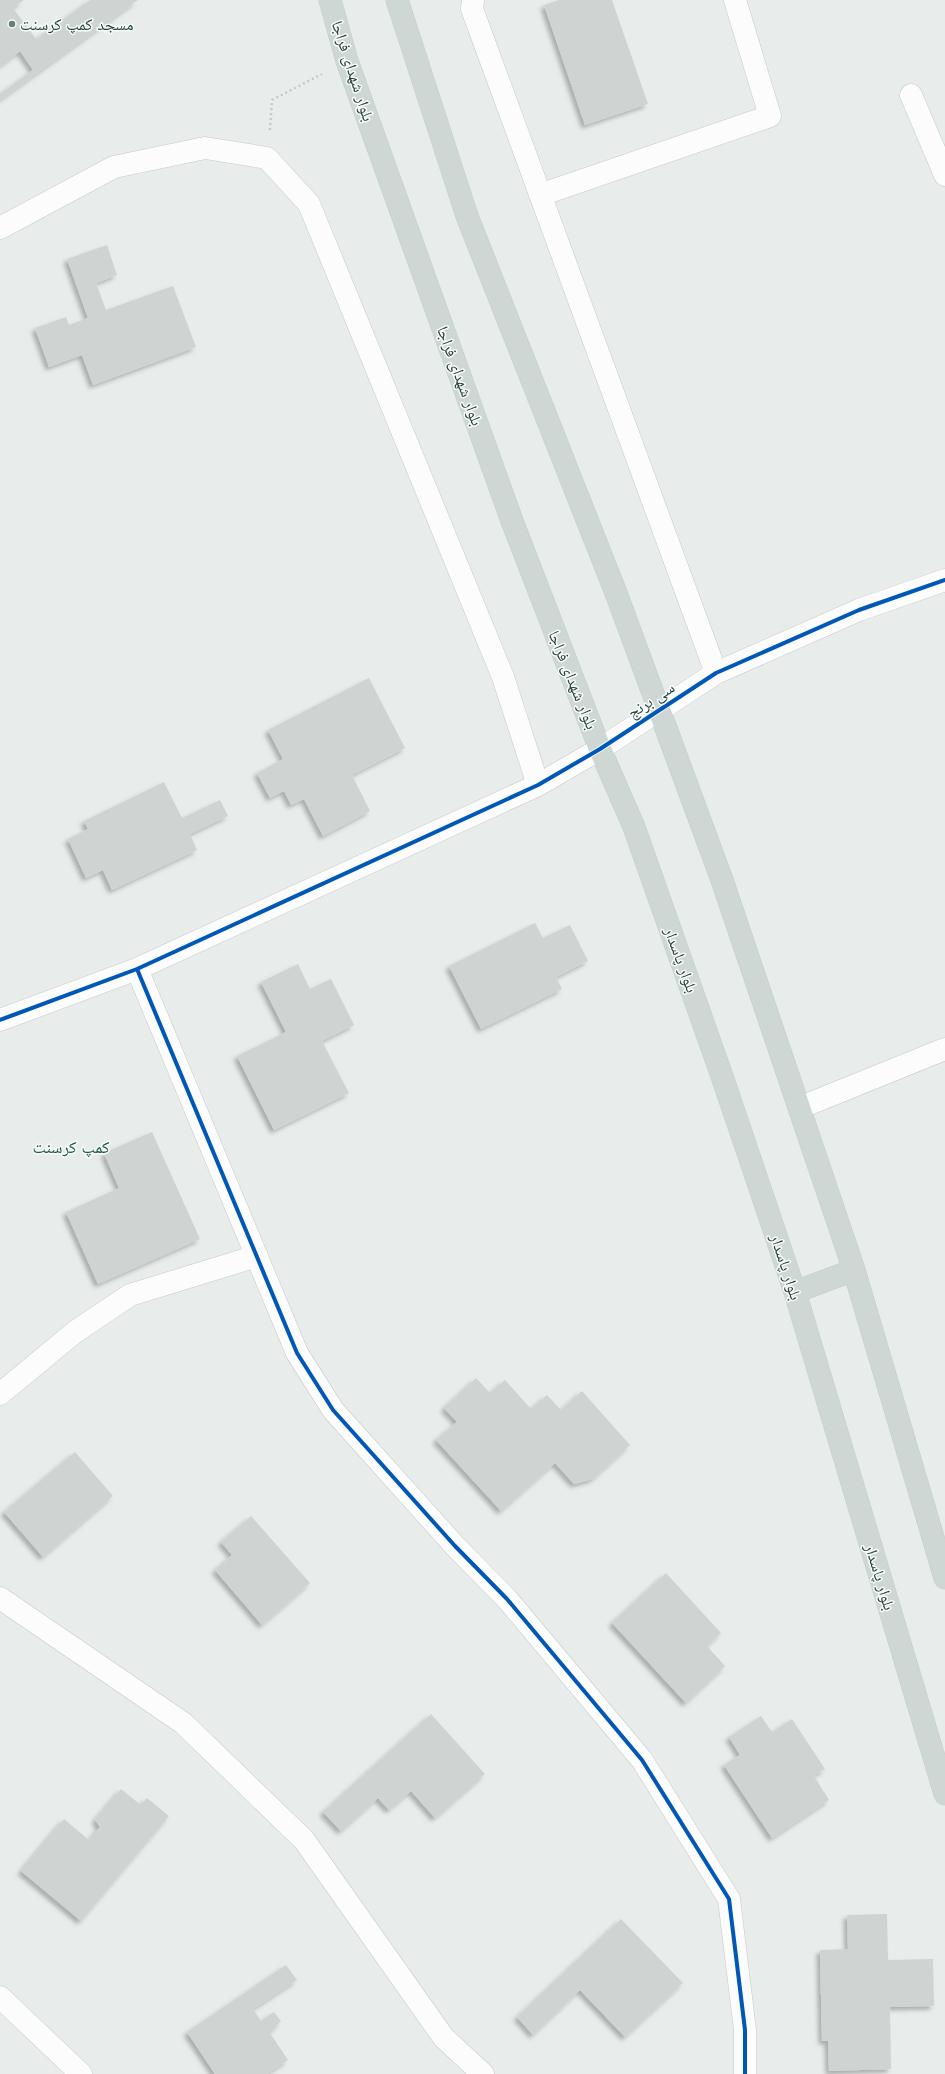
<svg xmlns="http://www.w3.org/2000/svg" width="945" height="2074" viewBox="0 0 945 2074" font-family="Jost,'Noto Naskh Arabic',sans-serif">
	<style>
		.building { fill: #cfd4d2; filter: url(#shadow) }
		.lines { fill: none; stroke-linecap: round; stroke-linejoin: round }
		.minor-casing { stroke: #c5cac8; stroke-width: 23 }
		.primary-casing { stroke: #c3ccc9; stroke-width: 23 }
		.path { stroke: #c3ccca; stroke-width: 2.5; stroke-dasharray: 2 3; stroke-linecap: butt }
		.minor { stroke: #fcfcfc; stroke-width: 22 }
		.primary { stroke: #cfd7d5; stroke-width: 22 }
		.cycleway-casing { stroke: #f7fbf9; stroke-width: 6 }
		.cycleway { stroke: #0057b8; stroke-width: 4 }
		.poi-dot { fill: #697e78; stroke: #f7fbf9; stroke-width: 1.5 }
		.labels { text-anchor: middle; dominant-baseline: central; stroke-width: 3; stroke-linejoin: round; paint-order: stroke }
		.poi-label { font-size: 16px; fill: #24423a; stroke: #f7fbf9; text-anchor: start }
		.street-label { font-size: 16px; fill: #24423a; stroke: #f7fbf9 }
		.neighbourhood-label { font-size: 17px; fill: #1f5548; stroke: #f7fbf9 }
	</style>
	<defs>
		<filter id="shadow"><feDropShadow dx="-3.5" dy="3.5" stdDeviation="2" flood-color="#0004"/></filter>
	</defs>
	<rect width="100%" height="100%" fill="#e8edeb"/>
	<path class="building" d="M 0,0 L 24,0 L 13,8 L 36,39 L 90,0 L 138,0 L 0,100 L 0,94 L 33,70 L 20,51 L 0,66 Z
		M 559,0 L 612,0 L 648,104 L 585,125 L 544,5 Z
		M 107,245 L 117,275 L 96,283 L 106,310 L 173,286 L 196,347 L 93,385 L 82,355 L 49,367 L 35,328 L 66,317 L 69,325 L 88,318 L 67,259 Z
		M 369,678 L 405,748 L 352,775 L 370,811 L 323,836 L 304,799 L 291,805 L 284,791 L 270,798 L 257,773 L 283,759 L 268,730 Z
		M 164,782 L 182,818 L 220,800 L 228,816 L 190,834 L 197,850 L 112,890 L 103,870 L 86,878 L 68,839 L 88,829 L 84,821 Z
		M 535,923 L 543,938 L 570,925 L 588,961 L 556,977 L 562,989 L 481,1029 L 449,966 Z
		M 298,964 L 310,989 L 331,979 L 354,1025 L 322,1041 L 349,1093 L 274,1130 L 237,1056 L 286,1032 L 261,982 Z
		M 152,1132 L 200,1239 L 98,1284 L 66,1212 L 119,1188 L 104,1153 Z
		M 476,1378 L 490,1393 L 505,1380 L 531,1409 L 547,1395 L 561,1410 L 582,1391 L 630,1445 L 593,1479 L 574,1484 L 555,1463 L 501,1511 L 436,1440 L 457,1422 L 444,1408 Z
		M 75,1452 L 113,1496 L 43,1557 L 4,1512 Z
		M 251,1516 L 310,1583 L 262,1625 L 215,1570 L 232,1555 L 221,1542 Z
		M 666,1573 L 721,1633 L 707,1646 L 725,1666 L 686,1703 L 612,1623 Z
		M 431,1714 L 485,1774 L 435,1818 L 411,1791 L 389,1810 L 378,1798 L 341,1831 L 323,1812 Z
		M 761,1716 L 772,1732 L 792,1719 L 825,1769 L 814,1776 L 829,1800 L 772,1838 L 724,1765 L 740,1755 L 729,1737 Z
		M 121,1789 L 141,1805 L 147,1798 L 169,1816 L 81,1921 L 21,1871 L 64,1819 L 89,1840 L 100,1827 L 95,1820 Z
		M 887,1914 L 888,1960 L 933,1959 L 934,2006 L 890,2007 L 891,2069 L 829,2071 L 828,2041 L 822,2041 L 820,1950 L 848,1949 L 847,1915 Z
		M 621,1919 L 683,1983 L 625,2037 L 580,1990 L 533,2035 L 517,2017 Z
		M 286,1965 L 297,1980 L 253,2009 L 261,2021 L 274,2012 L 281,2021 L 270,2033 L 288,2060 L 267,2074 L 215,2074 L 187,2032 Z"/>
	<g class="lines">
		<g class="minor-casing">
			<path id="minor" d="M 473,0 L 472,9 L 716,673
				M 911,95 L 945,175
				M 540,195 L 770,116 L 735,0
				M 0,228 L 114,167 L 205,148 L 267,158 L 309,204 L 503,677 L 538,785
				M 137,969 L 297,1353 L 333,1410 L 455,1546 L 507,1599 L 642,1760 L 729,1899 L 745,2030 L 745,2074
				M 0,1020 L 137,969 L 538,785 L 600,749 L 716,673 L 859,610 L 945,580
				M 799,1108 L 945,1049
				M 0,1394 L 75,1332 L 130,1295 L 257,1256
				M 0,1598 L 183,1723 L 304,1840 L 444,2038 L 483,2074
				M 0,1997 L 81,2074"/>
		</g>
		<g class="primary-casing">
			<path id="primary" d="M 330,0 L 347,61 L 512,521 L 600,749 L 634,827 L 724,1082 L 795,1292 L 945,1794
				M 397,0 L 467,216 L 616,593 L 722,880 L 854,1270 L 945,1578
				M 795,1292 L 854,1270"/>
		</g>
		<path class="path" d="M 270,130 L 272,100 L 322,74"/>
		<use href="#minor" class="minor"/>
		<use href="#primary" class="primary"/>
		<g class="cycleway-casing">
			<path id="cycleway" d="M 137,969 L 297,1353 L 333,1410 L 455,1546 L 507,1599 L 642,1760 L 729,1899 L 745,2030 L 745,2074
				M 0,1020 L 137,969 L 538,785 L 600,749 L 716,673 L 859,610 L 945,580"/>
		</g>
		<use href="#cycleway" class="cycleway"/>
	</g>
	<circle class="poi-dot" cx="12" cy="24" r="4"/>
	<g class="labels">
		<g class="poi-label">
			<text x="20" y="24">مسجد کمپ کرسنت</text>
		</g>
		<g class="street-label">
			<text transform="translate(353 71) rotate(72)">بلوار شهدای فراجا</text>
			<text transform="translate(460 376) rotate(70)">بلوار شهدای فراجا</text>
			<text transform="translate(573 680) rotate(68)">بلوار شهدای فراجا</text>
			<text transform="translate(651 700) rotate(-33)">سی برنج</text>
			<text transform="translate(681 960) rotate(70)">بلوار پاسدار</text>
			<text transform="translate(786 1267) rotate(72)">بلوار پاسدار</text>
			<text transform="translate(880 1577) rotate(73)">بلوار پاسدار</text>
		</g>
		<g class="neighbourhood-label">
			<text x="71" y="1147">کمپ کرسنت</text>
		</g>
	</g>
</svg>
